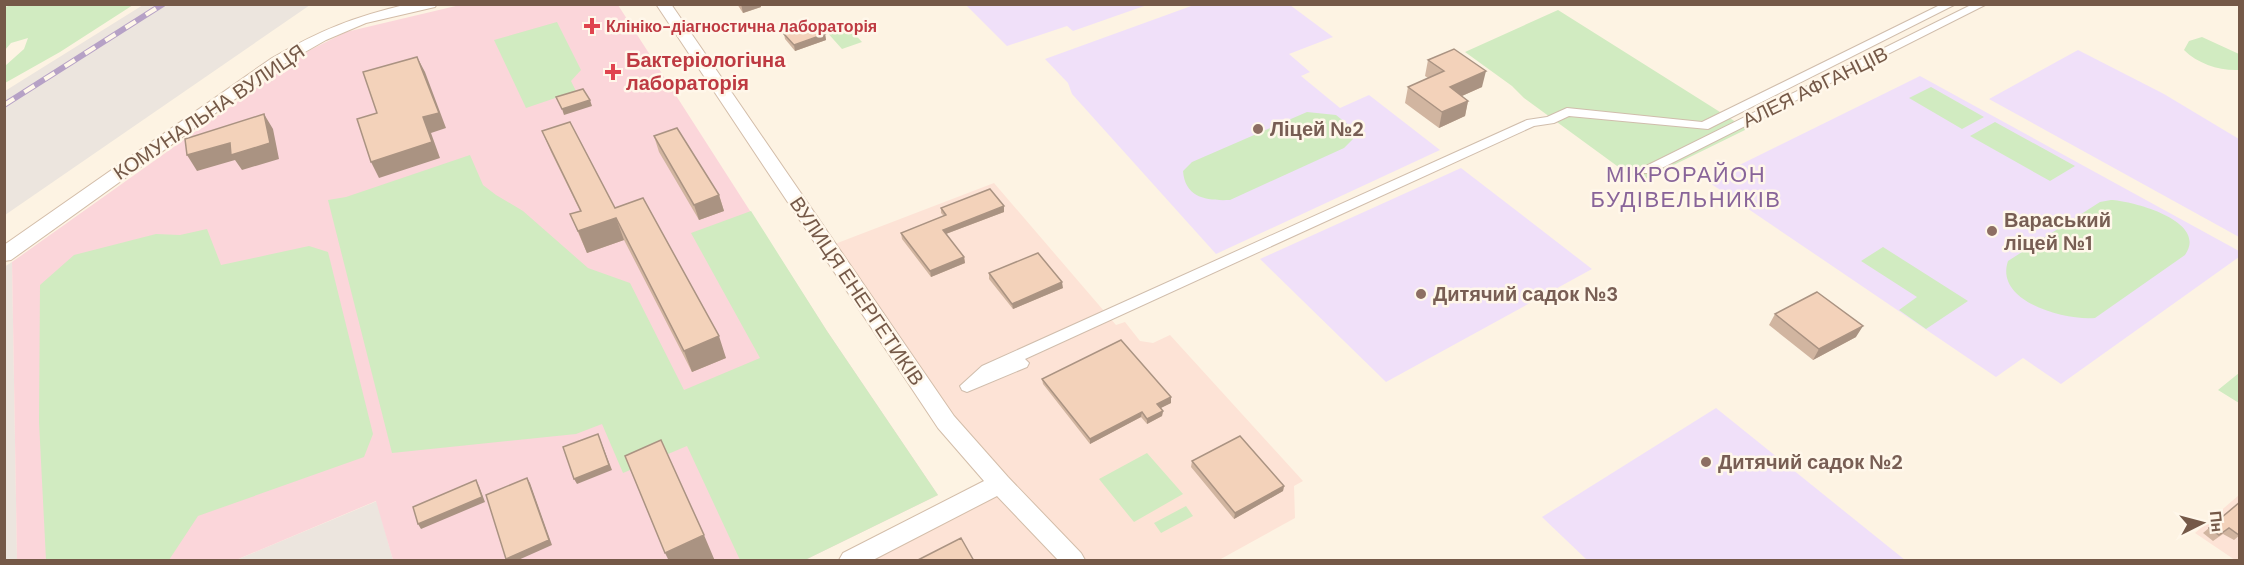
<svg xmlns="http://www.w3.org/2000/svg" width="2244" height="565" viewBox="0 0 2244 565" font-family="'DM Sans',sans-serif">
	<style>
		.commercial { fill: #fde3d6 }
		.industrial { fill: #ece5de }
		.education { fill: #f0e0f9 }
		.medical { fill: #fbd6da }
		.green { fill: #d1ebc1 }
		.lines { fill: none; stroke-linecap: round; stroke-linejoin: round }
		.street-casing { stroke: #d0bdac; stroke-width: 2 }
		.secondary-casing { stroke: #d3bda9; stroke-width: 2 }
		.street { fill: #fff; fill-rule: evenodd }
		.secondary { fill: #fff; fill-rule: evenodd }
		.rail-casing { stroke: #b6a1c6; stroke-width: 6 }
		.rail { stroke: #fff7ea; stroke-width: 4; stroke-dasharray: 12; stroke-linecap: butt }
		.wall { fill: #d1b5a0 }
		.shaded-wall { fill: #aa9382 }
		.building { fill: #f3d2ba; stroke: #aa9382; stroke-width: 1.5 }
		.health-dot { fill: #e0444e; stroke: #fff7ea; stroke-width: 2 }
		.education-dot { fill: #8d6e63; stroke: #fff7ea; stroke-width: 2 }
		.labels { text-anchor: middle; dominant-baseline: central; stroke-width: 5; stroke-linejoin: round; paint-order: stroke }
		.far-health-label { font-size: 16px; font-weight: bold; fill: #be3a42; stroke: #fff7ea; text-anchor: start }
		.health-label { font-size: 20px; font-weight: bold; fill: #be3a42; stroke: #fff7ea; text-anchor: start }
		.street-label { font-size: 20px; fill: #755948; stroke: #fff7ea }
		.education-label { font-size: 20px; font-weight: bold; fill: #785e54; stroke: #fff7ea; text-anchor: start }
		.quarter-label { font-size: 22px; letter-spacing: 1.5px; fill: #886499; stroke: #fff7ea }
	</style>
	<rect width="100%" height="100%" fill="#fdf3e3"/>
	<path class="commercial" d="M 994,183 L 1116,325 L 1125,322 L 1140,341 L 1153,343 L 1170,335 L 1303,481 L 1294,486 L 1295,518 L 1219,560 L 851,560 L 999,484 L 827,247 Z
		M 2239,495 L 2239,560 L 2235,560 L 2195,533 Z"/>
	<path class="industrial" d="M 143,5 L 310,5 L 5,215 L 5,91 Z
		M 12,262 L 17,560 L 5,560 L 4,267 Z
		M 377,501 L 393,560 L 236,560 Z"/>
	<path class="education" d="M 966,5 L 1147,5 L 1073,31 L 1067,26 L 1007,46 Z
		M 1194,5 L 1290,5 L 1333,37 L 1289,54 L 1310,72 L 1301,76 L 1340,108 L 1369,95 L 1440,150 L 1216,254 L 1072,94 L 1068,83 L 1045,59 Z
		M 2078,50 L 2164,94 L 2239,139 L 2239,237 L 1989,99 Z
		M 1920,76 L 2239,251 L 2239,257 L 2061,384 L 2023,358 L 1996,377 L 1707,181 Z
		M 1461,168 L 1592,269 L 1386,382 L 1260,259 Z
		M 1716,408 L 1905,560 L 1587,560 L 1542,517 Z"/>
	<path class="medical" d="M 460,5 L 618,5 L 827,331 L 938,495 L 805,560 L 393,560 L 376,501 L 236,560 L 17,560 L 12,262 L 310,50 L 346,32 Z"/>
	<path class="green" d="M 12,5 L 12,4 L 133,5 L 60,52 L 5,83 L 5,66 L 24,49 L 28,38 L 11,43 L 5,50 L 5,7 Z
		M 1558,10 L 1747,129 L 1639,182 L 1524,98 L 1512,86 L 1465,52 Z
		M 557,22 L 581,70 L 571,81 L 576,91 L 526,108 L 494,40 Z
		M 845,24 L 862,42 L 842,49 L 825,30 Z
		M 2202,37 L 2239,54 L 2239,70 C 2220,71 2198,64 2184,50 L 2189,41 Z
		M 1931,87 L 1984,117 L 1962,129 L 1909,98 Z
		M 1307,112 L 1336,115 L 1351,127 L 1353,139 L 1344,148 L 1230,200 C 1207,201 1185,198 1183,171 L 1192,162 Z
		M 1995,122 L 2075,166 L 2050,181 L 1970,136 Z
		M 470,155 L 483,185 L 496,195 L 523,211 L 588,268 L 630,283 L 684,390 L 760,358 L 691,233 L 751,211 L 827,331 L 938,495 L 805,560 L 740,560 L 687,446 L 623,473 L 602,424 L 576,434 L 392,453 L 328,200 L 346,197 Z
		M 2111,200 C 2133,201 2209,221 2185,255 L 2095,318 C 2066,321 1994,302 2008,261 L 2100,202 Z
		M 207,229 L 221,265 L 309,246 L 328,252 L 373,434 L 364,457 L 198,516 L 169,560 L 46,560 L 39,422 L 40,285 L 74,255 L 156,234 L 180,235 Z
		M 1883,247 L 1968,301 L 1926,329 L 1899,310 L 1917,297 L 1861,261 Z
		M 2239,373 L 2239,403 L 2218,390 Z
		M 1147,453 L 1183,494 L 1134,522 L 1099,479 Z
		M 1186,506 L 1193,516 L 1161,533 L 1154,523 Z"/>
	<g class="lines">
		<g class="street-casing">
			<path id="street" d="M 1942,4 L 1956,4 L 1708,129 L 1569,116 L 1554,123 L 1534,126 L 1025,359 L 1029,363 L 1027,367 L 967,392 L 962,390 L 960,386 L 982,366 L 1527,120 L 1547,117 L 1567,108 L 1702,122 Z
				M 1973,4 L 1987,4 L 1652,173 L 1644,173 L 1642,170 L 1644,167 Z"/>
		</g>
		<g class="secondary-casing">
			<path id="secondary" d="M 408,4 L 437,4 L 435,7 L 366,23 L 326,40 L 284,64 L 11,260 L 4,261 L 4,245 L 272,58 C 321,30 353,17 408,4 Z
				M 656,4 L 671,4 L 954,416 L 1008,477 L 1081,553 L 1085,560 L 1058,560 L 997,496 L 873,560 L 839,560 L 843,553 L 984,481 L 938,428 Z"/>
		</g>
		<use href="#street" class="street"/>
		<use href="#secondary" class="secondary"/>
		<g class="rail-casing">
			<path id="rail" d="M 4,105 L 163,4"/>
		</g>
		<use href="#rail" class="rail"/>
	</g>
	<path class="wall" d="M 737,4 L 760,4 L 761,7 L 743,13 Z
		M 784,34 L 825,34 L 826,40 L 795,51 L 785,39 Z
		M 1428,60 L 1482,87 L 1462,96 L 1468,101 L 1465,116 L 1439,128 L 1405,103 L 1408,87 L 1428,78 L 1425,76 Z
		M 542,131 L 615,208 L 726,358 L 692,372 L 624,240 L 587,253 L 570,214 L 580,211 L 551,152 Z
		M 654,136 L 719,195 L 724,211 L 699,220 L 659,152 Z
		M 1004,206 L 1004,212 L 946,234 L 964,257 L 965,263 L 931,277 L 902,239 L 901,233 L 944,216 L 941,213 L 941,208 Z
		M 989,273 L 1063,288 L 1013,309 L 989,279 Z
		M 1775,314 L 1856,337 L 1813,360 L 1769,325 Z
		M 1042,379 L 1171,397 L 1171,403 L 1160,408 L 1163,411 L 1162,416 L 1147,424 L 1141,417 L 1090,444 L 1043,384 Z
		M 1192,461 L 1284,486 L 1283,491 L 1234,519 L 1191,467 Z
		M 2240,502 L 2240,535 L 2234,540 L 2223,534 L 2213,541 L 2203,533 Z"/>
	<path class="shaded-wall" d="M 741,4 L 760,4 L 761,7 L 743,13 Z
		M 825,34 L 826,40 L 795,51 L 794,45 Z
		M 417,57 L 425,72 L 446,128 L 431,133 L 440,158 L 379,178 L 371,162 Z
		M 1486,71 L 1482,87 L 1446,103 L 1450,87 Z
		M 590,100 L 592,106 L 564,115 L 562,109 Z
		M 1468,101 L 1465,116 L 1439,128 L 1442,112 Z
		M 264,114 L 273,129 L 279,159 L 242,170 L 235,160 L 197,171 L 187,155 L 230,143 Z
		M 719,195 L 724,211 L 699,220 L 694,205 Z
		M 1004,206 L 1004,212 L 943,235 L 943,230 Z
		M 616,218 L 624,240 L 587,253 L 578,231 Z
		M 964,257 L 965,263 L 931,277 L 930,271 Z
		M 1062,282 L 1063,288 L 1013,309 L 1012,304 Z
		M 1863,326 L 1856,337 L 1813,360 L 1819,349 Z
		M 719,336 L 726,358 L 692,372 L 684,351 Z
		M 1171,397 L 1171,403 L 1157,410 L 1157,404 Z
		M 1163,411 L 1162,416 L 1147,424 L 1147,419 Z
		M 1142,412 L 1141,417 L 1090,444 L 1090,439 Z
		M 598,434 L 612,470 L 577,484 L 574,479 Z
		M 527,478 L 530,483 L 552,545 L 516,561 L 507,561 L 506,559 Z
		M 476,480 L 479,486 L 485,502 L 421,529 L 418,524 Z
		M 1284,486 L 1283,491 L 1234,519 L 1235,513 Z
		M 704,535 L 715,561 L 669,561 L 665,553 Z"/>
	<path class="building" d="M 815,23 L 825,34 L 794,45 L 784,34 Z
		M 1454,49 L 1486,71 L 1450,87 L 1468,101 L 1442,112 L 1408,87 L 1444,71 L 1428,60 Z
		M 417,57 L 439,113 L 423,117 L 432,142 L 371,162 L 357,119 L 377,113 L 363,72 Z
		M 583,89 L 590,100 L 562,109 L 556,97 Z
		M 264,114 L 270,143 L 231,155 L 230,143 L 187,155 L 185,139 Z
		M 570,122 L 615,208 L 643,198 L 719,336 L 684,351 L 616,218 L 578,231 L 570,214 L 581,211 L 542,131 Z
		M 677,128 L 719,195 L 694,205 L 654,136 Z
		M 990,189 L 1004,206 L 943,230 L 964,257 L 930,271 L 901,233 L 946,215 L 941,208 Z
		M 1038,253 L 1062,282 L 1012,304 L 989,273 Z
		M 1817,292 L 1863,326 L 1819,349 L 1775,314 Z
		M 1121,340 L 1171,397 L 1157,404 L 1163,411 L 1147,419 L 1142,412 L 1090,439 L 1042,379 Z
		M 598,434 L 609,465 L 574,479 L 563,447 Z
		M 1240,436 L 1284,486 L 1235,513 L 1192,461 Z
		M 661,440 L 704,535 L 665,553 L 625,456 Z
		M 527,478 L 549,540 L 506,559 L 486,495 Z
		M 476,480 L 482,497 L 418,524 L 413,507 Z
		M 2240,502 L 2239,535 L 2229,528 L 2219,535 L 2209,528 Z
		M 961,538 L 974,561 L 916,561 Z"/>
	<g class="health-dot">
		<path d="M589 17h6v6h6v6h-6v6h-6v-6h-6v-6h6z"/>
		<path d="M610 63h6v6h6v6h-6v6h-6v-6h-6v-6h6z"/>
	</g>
	<g class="education-dot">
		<circle cx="1258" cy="129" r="6"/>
		<circle cx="1992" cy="231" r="6"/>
		<circle cx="1421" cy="294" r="6"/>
		<circle cx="1706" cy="462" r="6"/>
	</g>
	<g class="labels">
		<g class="far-health-label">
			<text x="606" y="26">Клініко-діагностична лабораторія</text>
		</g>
		<g class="health-label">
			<text x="626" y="60">Бактеріологічна<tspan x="626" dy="23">лабораторія</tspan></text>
		</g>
		<g class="street-label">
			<text transform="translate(1815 87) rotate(-26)">АЛЕЯ АФГАНЦІВ</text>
			<text transform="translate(209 112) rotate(-34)">КОМУНАЛЬНА ВУЛИЦЯ</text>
			<text transform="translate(857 291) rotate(56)">ВУЛИЦЯ ЕНЕРГЕТИКІВ</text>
		</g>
		<g class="education-label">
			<text x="1270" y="129">Ліцей №2</text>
			<text x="2004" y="220">Вараський<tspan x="2004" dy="23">ліцей №1</tspan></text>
			<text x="1433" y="294">Дитячий садок №3</text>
			<text x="1718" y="462">Дитячий садок №2</text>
		</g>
		<g class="quarter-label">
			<text x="1686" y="174">МІКРОРАЙОН<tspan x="1686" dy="25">БУДІВЕЛЬНИКІВ</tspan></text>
		</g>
	</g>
	<rect width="2244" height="565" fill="none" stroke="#755948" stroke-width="12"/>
	<g transform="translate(2202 523) rotate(84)" stroke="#fff7ea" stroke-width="4.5" paint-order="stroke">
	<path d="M0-4.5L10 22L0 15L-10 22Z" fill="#755948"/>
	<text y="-9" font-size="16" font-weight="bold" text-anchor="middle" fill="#755948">Пн</text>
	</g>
</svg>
